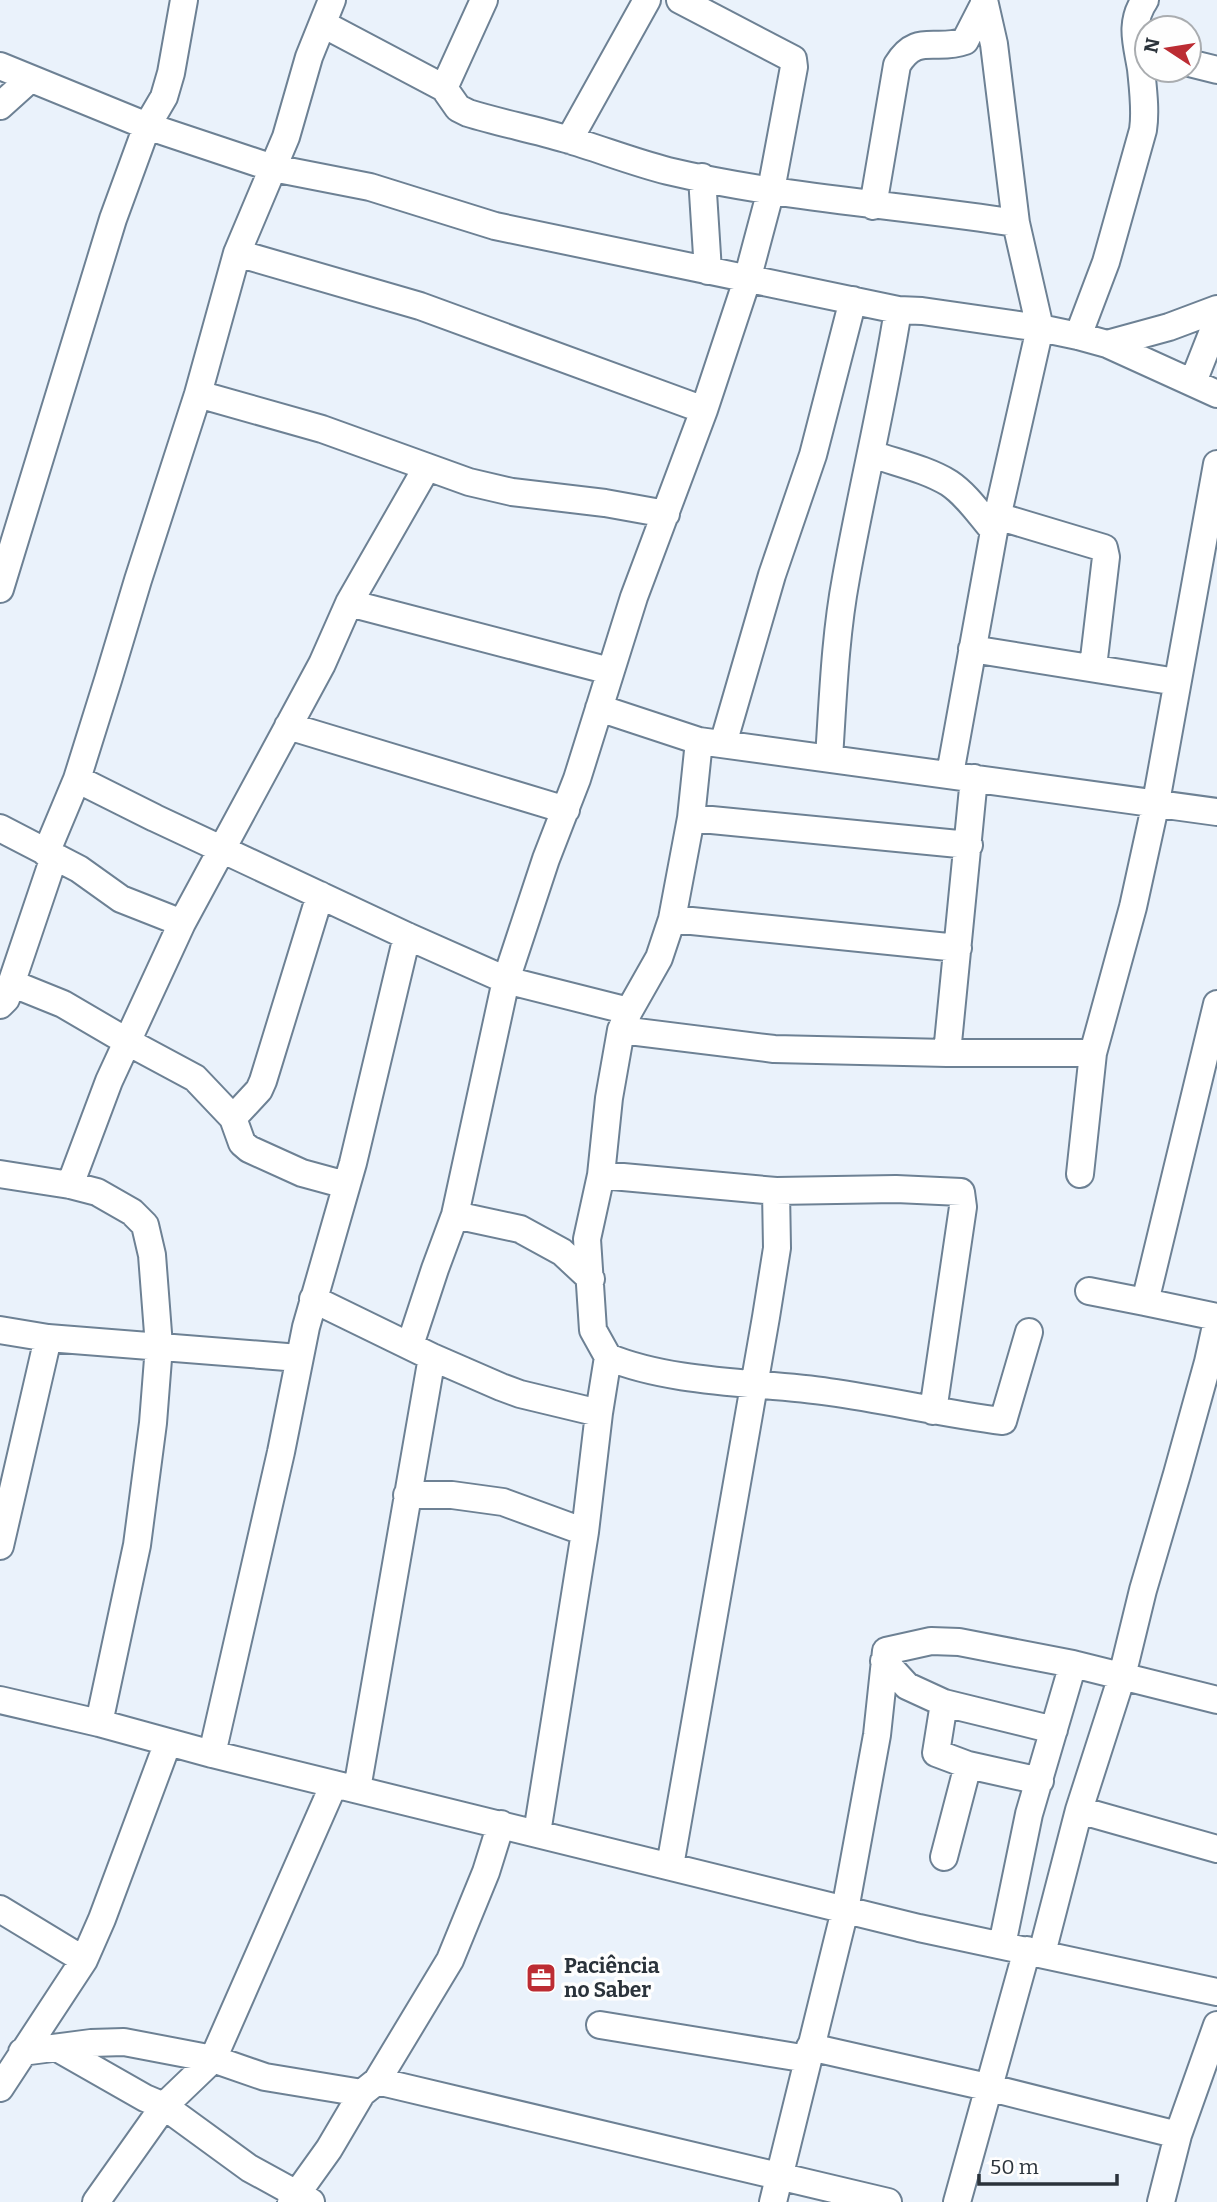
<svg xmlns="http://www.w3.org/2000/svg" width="1217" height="2202" viewBox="0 0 1217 2202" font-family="Bitter,serif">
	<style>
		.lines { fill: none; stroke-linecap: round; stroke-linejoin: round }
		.minor-casing { stroke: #6d8194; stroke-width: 30 }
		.minor { stroke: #fff; stroke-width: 26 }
		.labels { text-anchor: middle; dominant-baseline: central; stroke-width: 7; stroke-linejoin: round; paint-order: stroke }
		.poi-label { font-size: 21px; font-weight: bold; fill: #2b333b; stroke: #fefefe; text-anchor: start }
	</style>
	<rect width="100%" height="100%" fill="#eaf2fb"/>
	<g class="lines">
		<g class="minor-casing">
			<path id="minor" d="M 984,0 L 994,44 L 1016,223
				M 323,24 L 444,88 L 458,108 L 468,113 C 500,123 533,129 566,139 C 600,149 633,162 668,171 C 782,198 900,205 1016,223 L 1040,328 L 994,531 L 950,774
				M 1189,63 L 1217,70
				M 0,66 L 147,126 L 273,168 L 370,187 L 495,226 L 898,310 L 922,311 L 1040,328 L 1078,336 L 1107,344 L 1217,394
				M 444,88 L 484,0
				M 0,106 L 30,79
				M 569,140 L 647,0
				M 702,177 L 708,271
				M 873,206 L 897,65 C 917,32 935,52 965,41 L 984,4
				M 237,253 L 420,306 L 704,410
				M 1078,336 L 1106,262 L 1143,130 C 1146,111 1143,89 1141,69 C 1137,44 1129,23 1145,0
				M 1107,344 L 1169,327 L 1217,309
				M 1193,382 L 1217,321
				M 198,394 L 322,429 L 469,482 L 512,492 L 605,503 L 666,514
				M 872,454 C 897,463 926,469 949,483 C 967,495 980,515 994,531
				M 997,516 L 1104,548 L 1106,557 L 1093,667
				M 0,589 L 113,219 L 147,126 L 164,97 L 171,73 L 184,0
				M 349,603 L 610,671
				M 972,649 L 1177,682
				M 599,708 L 699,741 L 1217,812
				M 288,726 L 566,810
				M 723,744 L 772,575 L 813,455 L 853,300
				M 829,758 C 833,698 835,637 846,578 C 862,488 884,400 898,310
				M 77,779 L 155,818 L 407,936 L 506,980 L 629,1011
				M 691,818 L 969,845
				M 0,828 L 79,869 L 121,899 L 182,923
				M 46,853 L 77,779 L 108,680 L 138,580 L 198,394 L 237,253 L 286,137 L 309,57 L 332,0
				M 672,919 L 958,948
				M 11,983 L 63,1004 L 128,1042 L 195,1078 L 233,1118 L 242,1143 L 249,1149 L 302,1173 L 346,1185
				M 0,1005 L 6,999 L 54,857
				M 621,1030 L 774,1049 L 947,1053 L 1093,1053
				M 947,1053 L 974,778
				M 233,1118 L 259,1090 L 263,1081 L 320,895
				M 0,1174 L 70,1185 L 97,1192 L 132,1212 L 145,1225 L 152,1255 L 159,1346 L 153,1423 L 137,1545 L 99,1723
				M 1080,1174 L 1093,1053 L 1133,907 L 1156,802 L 1217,464
				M 601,1175 L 776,1191 L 896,1189 L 961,1192 L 963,1207 L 933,1411
				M 70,1185 L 109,1081 L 182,923 L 322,664 L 349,603 L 427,467
				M 455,1215 L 520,1229 L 562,1252 L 591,1279
				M 1089,1291 L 1145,1302 L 1217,1004
				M 313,1299 L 432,1357 L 501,1387 L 520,1394 L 599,1413
				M 1145,1302 L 1217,1317
				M 0,1330 L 48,1338 L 299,1358
				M 410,1345 L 435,1269 L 455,1215 L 506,980 L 546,859 L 577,779 L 634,597 L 704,410 L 747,280 L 771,190 L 794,67 L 793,59 L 680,0
				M 608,1357 C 673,1384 760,1382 829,1392 C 888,1400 945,1414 1003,1421 L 1029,1332
				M 407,1495 L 452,1495 L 503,1502 L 585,1532
				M 0,1546 L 48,1338
				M 884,1661 L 907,1686 L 944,1703 L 1054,1730
				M 1073,1664 L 1217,1700
				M 0,1700 L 99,1723 L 212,1754 L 919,1928 L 1217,1992
				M 944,1703 L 936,1753 L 968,1765 L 1040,1781
				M 212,1754 L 281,1452 L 306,1327 L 353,1163 L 407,936
				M 357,1789 L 432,1357
				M 1079,1810 L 1217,1849
				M 537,1833 L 585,1532 L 599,1413 L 608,1357 L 593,1330 L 587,1239 L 601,1175 L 609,1098 L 621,1030 L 629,1011 L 659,958 L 672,919 L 691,818 L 699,741
				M 944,1857 L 968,1765
				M 670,1866 L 766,1317 L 777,1248 L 776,1191
				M 0,1909 L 84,1960
				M 1042,1953 L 1079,1810 L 1122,1676 L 1143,1590 L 1177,1474 L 1208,1362 L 1217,1321
				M 600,2025 L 808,2059
				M 810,2047 L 987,2087 L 1178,2135
				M 59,2049 L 145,2098 L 164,2106 L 249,2168 L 311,2202
				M 22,2052 L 91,2043 L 124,2042 L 213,2059 L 265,2077 L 362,2093
				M 377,2081 L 888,2202
				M 0,2088 L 84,1960 L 102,1919 L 168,1742
				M 96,2202 L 164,2106 L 213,2059 L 334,1784
				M 291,2202 L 329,2149 L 362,2093 L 377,2081 L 450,1960 L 486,1872 L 501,1824
				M 773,2202 L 845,1910 L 877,1735 L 886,1651 L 931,1641 L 959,1642 L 1073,1664 L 1029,1814 L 1002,1945
				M 957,2202 L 1027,1950
				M 1161,2202 L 1178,2135 L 1217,2025"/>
		</g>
		<use href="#minor" class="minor"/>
	</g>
	<defs>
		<g id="office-square" transform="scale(1.575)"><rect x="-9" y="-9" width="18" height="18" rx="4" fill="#bc2c33" stroke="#fefefe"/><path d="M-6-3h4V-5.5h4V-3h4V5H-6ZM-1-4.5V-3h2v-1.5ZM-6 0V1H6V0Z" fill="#fff"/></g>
	</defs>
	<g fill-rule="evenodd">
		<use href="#office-square" x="541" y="1978"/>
	</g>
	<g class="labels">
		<g class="poi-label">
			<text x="564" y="1966">Paciência<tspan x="564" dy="24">no Saber</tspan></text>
		</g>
	</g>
	<g transform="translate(1168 49) rotate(282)"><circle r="33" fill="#fefefe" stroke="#aaadb0" stroke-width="2"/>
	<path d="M0-5L12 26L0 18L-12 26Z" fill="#bc2c33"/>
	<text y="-10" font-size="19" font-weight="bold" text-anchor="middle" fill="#2b333b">N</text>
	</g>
	<path d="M979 2174v10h138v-10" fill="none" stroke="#2b333b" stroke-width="3.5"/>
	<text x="990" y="2174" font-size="21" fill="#2b333b" stroke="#fefefe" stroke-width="5" paint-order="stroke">50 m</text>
</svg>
